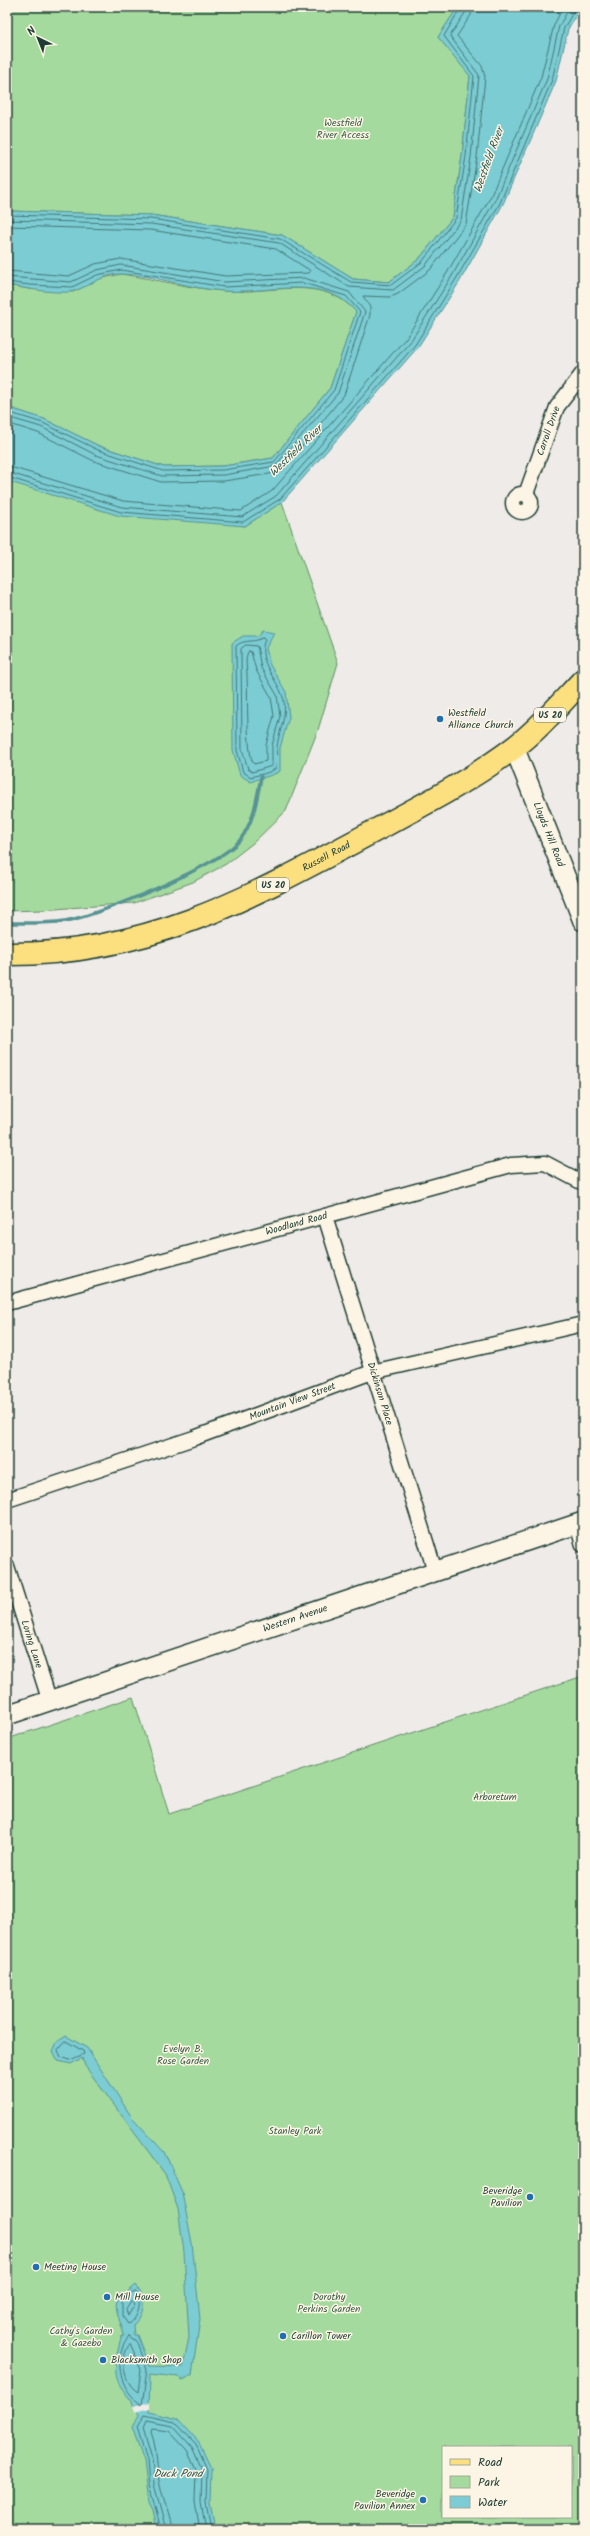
<svg xmlns="http://www.w3.org/2000/svg" width="590" height="2536" viewBox="0 0 590 2536" font-family="Kalam,sans-serif">
	<style>
		.green { fill: #a4da9d; stroke: #628c68; fill-rule: evenodd }
		.water { fill: #7bccd4; stroke: #569394 }
		.pier { fill: #efebe8 }
		.lines { fill: none; stroke-linecap: round; stroke-linejoin: round }
		.shore { stroke: #447674; stroke-width: 1 }
		.stream { stroke: #569394; stroke-width: 3.5 }
		.street-casing { stroke: #1f3d34; stroke-width: 17 }
		.secondary-casing { stroke: #1f3d34; stroke-width: 22 }
		.primary-casing { stroke: #1f3d34; stroke-width: 25 }
		.street { stroke: #fcf5e5; stroke-width: 14 }
		.secondary { stroke: #fcf5e5; stroke-width: 19 }
		.primary { stroke: #fce080; stroke-width: 22 }
		.poi-dot { fill: #1f6fb2; stroke: #fcf5e5; stroke-width: 1.5 }
		.labels { text-anchor: middle; dominant-baseline: central; stroke-width: 3; stroke-linejoin: round; paint-order: stroke }
		.shield { fill: #fcf5e5; stroke: #617469; stroke-width: 1 }
		.shield-label { font-size: 9px; font-weight: bold; fill: #1f3d34 }
		.park-label { font-size: 10px; fill: #3a5c49; stroke: #fcf5e5 }
		.street-label { font-size: 10px; fill: #1f3d34; stroke: #fcf5e5 }
		.poi-label { font-size: 10px; fill: #1f3d34; stroke: #fcf5e5; text-anchor: start }
		.water-label { font-size: 11px; font-style: italic; fill: #315a54; stroke: #fcf5e5 }
	</style>
	<rect width="100%" height="100%" fill="#efebe8"/>
	<filter id="ink" filterUnits="userSpaceOnUse"><feTurbulence type="fractalNoise" baseFrequency=".025" numOctaves="2"/><feDisplacementMap in="SourceGraphic" scale="8" xChannelSelector="R" yChannelSelector="G"/><feConvolveMatrix kernelMatrix="1 2 1 2 8 2 1 2 1" color-interpolation-filters="sRGB"/></filter>
	<g filter="url(#ink)">
		<path class="green" d="M 7,7 L 458,7 L 438,37 L 470,75 L 462,156 L 453,217 L 419,259 L 389,282 L 353,279 L 282,235 L 151,215 L 7,211 Z
			M 121,274 C 155,279 189,288 223,291 C 267,295 322,273 356,312 L 330,388 L 273,458 L 223,466 L 164,467 L 99,446 L 44,419 L 7,407 L 7,285 L 29,289 L 73,292 L 99,279 Z
			M 7,481 L 245,526 L 282,502 L 338,663 L 318,730 L 286,811 L 253,843 L 226,864 L 193,882 L 134,903 L 42,910 L 7,911 Z
			M 583,1676 L 583,2529 L 7,2529 L 7,1739 L 133,1697 L 169,1814 ZM 443,2447 L 571,2447 L 571,2517 L 443,2517 Z"/>
		<path class="water" d="M 458,7 L 581,7 L 568,29 L 556,81 L 503,204 L 460,281 L 418,347 L 282,502 L 245,526 L 120,516 L 7,481 L 7,407 L 44,419 L 99,446 L 164,467 L 223,466 L 273,458 L 330,388 L 356,312 C 324,273 267,294 224,291 C 190,289 156,275 122,274 C 104,273 90,286 74,291 C 61,295 22,288 8,285 L 7,211 L 151,215 L 282,235 L 353,279 L 389,282 L 419,259 L 453,217 L 462,156 L 470,76 L 438,37 Z
			M 263,630 L 274,632 L 266,648 L 270,665 L 286,692 L 289,717 L 280,748 L 280,771 C 271,777 261,777 251,782 L 240,775 L 233,750 L 232,643 L 243,636 L 258,636 Z
			M 66,2036 L 87,2048 L 131,2116 L 165,2153 L 182,2192 L 192,2243 L 200,2319 L 192,2375 L 183,2380 L 178,2377 L 150,2374 L 149,2412 L 178,2419 L 199,2442 L 211,2467 L 210,2503 L 215,2529 L 157,2529 L 153,2511 L 149,2503 L 144,2461 L 132,2427 L 139,2415 C 136,2404 130,2400 124,2391 C 110,2375 117,2356 121,2337 L 124,2336 C 123,2327 111,2304 119,2298 C 125,2293 131,2290 136,2285 C 146,2297 146,2314 133,2325 L 134,2335 L 137,2335 L 149,2366 L 183,2367 L 189,2337 L 184,2252 L 178,2209 L 165,2174 L 85,2066 L 82,2058 L 71,2064 L 58,2061 L 53,2051 L 57,2042 Z"/>
		<path class="pier" d="M 150,2402 L 150,2408 L 136,2412 L 134,2406 Z"/>
		<g class="lines">
			<path class="shore" d="M 7,215 L 151,219 L 280,239 L 351,282 L 391,285 L 422,262 L 456,218 L 466,156 L 474,76 L 444,36 L 461,7
				M 7,220 L 151,224 L 279,243 L 349,287 L 393,290 L 425,266 L 461,220 L 471,157 L 479,75 L 450,36 L 465,13 L 466,7
				M 7,226 L 150,230 L 276,249 L 311,271 L 309,273 L 225,276 L 121,259 L 95,264 L 69,276 L 7,271
				M 7,277 L 71,282 L 97,270 L 121,265 L 225,282 L 304,278 L 349,292 L 365,312 L 338,393 L 275,466 L 224,475 L 162,476 L 96,455 L 41,427 L 7,417
				M 7,282 L 30,285 L 72,287 L 97,275 L 121,270 L 224,287 L 303,283 L 346,296 L 360,312 L 334,390 L 274,462 L 223,470 L 163,471 L 98,450 L 43,423 L 7,412
				M 7,423 L 38,433 L 94,461 L 161,482 L 224,481 L 275,473 L 283,469 L 344,395 L 370,315 L 370,307 L 363,296 L 390,297 L 398,294 L 430,270 L 466,224 L 477,157 L 485,77 L 482,66 L 457,36 L 471,15 L 472,7
				M 7,466 L 123,501 L 241,511 L 272,491 L 406,338 L 447,273 L 490,198 L 541,77 L 554,25 L 563,7
				M 7,472 L 122,507 L 242,517 L 276,496 L 410,342 L 452,276 L 495,200 L 547,79 L 559,26 L 570,7
				M 7,477 L 121,512 L 243,522 L 280,499 L 415,345 L 456,279 L 500,203 L 552,80 L 564,28 L 576,7
				M 263,637 L 265,639 C 257,660 273,674 281,692 C 290,712 279,728 277,747 C 276,754 277,761 276,768 C 269,774 260,774 251,777 L 243,772 L 237,750 L 236,646 C 245,638 255,644 263,637 Z
				M 246,645 L 257,646 L 261,668 L 277,695 L 280,716 L 272,746 L 272,766 L 252,772 L 248,769 L 242,749 L 241,649 Z
				M 249,651 L 251,652 L 256,670 L 271,697 L 274,716 L 266,745 L 266,761 L 254,764 C 246,756 248,690 247,675 C 247,668 244,656 249,651 Z
				M 66,2041 L 83,2051 L 84,2054 L 70,2060 L 61,2057 L 58,2050 Z
				M 136,2291 C 143,2303 138,2317 128,2324 L 122,2316 L 122,2301 L 131,2293 Z
				M 132,2300 L 135,2304 L 128,2316 L 126,2309 Z
				M 129,2336 L 136,2341 L 147,2370 L 142,2405 C 124,2392 117,2374 121,2353 C 123,2346 124,2341 129,2336 Z
				M 130,2344 L 141,2370 L 138,2392 C 123,2383 119,2357 130,2344 Z
				M 161,2529 L 149,2485 L 147,2460 L 137,2427 L 144,2415 L 175,2422 L 196,2444 L 207,2468 L 206,2503 L 211,2529
				M 166,2529 L 154,2484 L 152,2459 L 143,2428 L 146,2421 L 173,2426 L 192,2447 L 202,2469 L 201,2503 L 206,2529
				M 172,2529 C 171,2517 166,2507 163,2496 C 155,2475 159,2453 151,2432 L 152,2429 L 169,2431 L 187,2450 L 196,2470 L 195,2503 L 200,2529"/>
			<path class="stream" d="M 7,923 C 26,923 46,924 65,921 C 98,916 220,865 240,840 C 254,822 257,798 261,777"/>
			<g class="street-casing">
				<g id="street">
					<circle cx="522" cy="503" r="9"/>
					<path id="s1" d="M 526,494 L 557,407 L 583,373"/>
					<path id="s2" d="M 325,1216 L 435,1571"/>
					<path id="s3" d="M 7,1303 L 511,1165 L 545,1163 L 583,1183"/>
					<path id="s4" d="M 7,1500 L 194,1438 L 372,1372 L 583,1324"/>
					<path d="M 577,1524 L 583,1545"/>
					<path id="s5" d="M 7,1566 L 49,1699"/>
				</g>
			</g>
			<g class="secondary-casing">
				<g id="secondary">
					<path id="s6" d="M 514,747 L 583,921"/>
					<path id="s7" d="M 7,1715 L 583,1522"/>
				</g>
			</g>
			<g class="primary-casing">
				<g id="primary">
					<path id="s8" d="M 7,954 C 145,955 246,900 363,837 C 415,809 469,782 515,747 C 540,728 561,703 583,680"/>
				</g>
			</g>
			<use href="#street" class="street"/>
			<use href="#secondary" class="secondary"/>
			<use href="#primary" class="primary"/>
		</g>
	</g>
	<g class="poi-dot">
		<circle cx="440" cy="719" r="4"/>
		<circle cx="530" cy="2197" r="4"/>
		<circle cx="36" cy="2267" r="4"/>
		<circle cx="107" cy="2297" r="4"/>
		<circle cx="283" cy="2336" r="4"/>
		<circle cx="103" cy="2360" r="4"/>
		<circle cx="423" cy="2500" r="4"/>
	</g>
	<g class="labels">
		<g class="shield">
			<rect x="534" y="708" width="32" height="14" rx="3"/>
			<rect x="257" y="878" width="32" height="14" rx="3"/>
		</g>
		<g class="shield-label">
			<text x="550" y="715">US 20</text>
			<text x="273" y="885">US 20</text>
		</g>
		<g class="park-label">
			<text x="343" y="123">Westfield<tspan x="343" dy="12">River Access</tspan></text>
			<text x="495" y="1797">Arboretum</text>
			<text x="183" y="2049">Evelyn B.<tspan x="183" dy="12">Rose Garden</tspan></text>
			<text x="295" y="2131">Stanley Park</text>
			<text x="329" y="2297">Dorothy<tspan x="329" dy="12">Perkins Garden</tspan></text>
			<text x="81" y="2331">Cathy's Garden<tspan x="81" dy="12">&amp; Gazebo</tspan></text>
		</g>
		<g class="street-label">
			<text stroke="none"><textPath href="#s1" startOffset="67">Carroll Drive</textPath></text>
			<text stroke="none"><textPath href="#s6" startOffset="94">Lloyds Hill Road</textPath></text>
			<text stroke="none"><textPath href="#s8" startOffset="338">Russell Road</textPath></text>
			<text stroke="none"><textPath href="#s3" startOffset="300">Woodland Road</textPath></text>
			<text stroke="none"><textPath href="#s2" startOffset="186">Dickinson Place</textPath></text>
			<text stroke="none"><textPath href="#s4" startOffset="302">Mountain View Street</textPath></text>
			<text stroke="none"><textPath href="#s7" startOffset="304">Western Avenue</textPath></text>
			<text stroke="none"><textPath href="#s5" startOffset="82">Loring Lane</textPath></text>
		</g>
		<g class="poi-label">
			<text x="448" y="713">Westfield<tspan x="448" dy="12">Alliance Church</tspan></text>
			<text x="522" y="2191" text-anchor="end">Beveridge<tspan x="522" dy="12">Pavilion</tspan></text>
			<text x="44" y="2267">Meeting House</text>
			<text x="115" y="2297">Mill House</text>
			<text x="291" y="2336">Carillon Tower</text>
			<text x="111" y="2360">Blacksmith Shop</text>
			<text x="415" y="2494" text-anchor="end">Beveridge<tspan x="415" dy="12">Pavilion Annex</tspan></text>
		</g>
		<g class="water-label">
			<text transform="translate(489 160) rotate(-70)">Westfield River</text>
			<text transform="translate(296 451) rotate(-44)">Westfield River</text>
			<text x="178" y="2474">Duck Pond</text>
		</g>
	</g>
	<rect width="590" height="2536" fill="none" stroke="#fcf5e5" stroke-width="24"/>
	<rect x="12" y="12" width="566" height="2512" fill="none" stroke="#1f3d34" stroke-width="1.5" filter="url(#ink)"/>
	<rect x="442" y="2446" width="130" height="72" fill="#fcf5e5" stroke="#a4ab9e"/>
	<rect x="450" y="2459" width="20" height="6" fill="#fce080" stroke="#a4ab9e"/>
	<text x="478" y="2466" font-size="12" fill="#1f3d34">Road</text>
	<rect x="450" y="2476" width="20" height="12" fill="#a4da9d" stroke="#a4ab9e"/>
	<text x="478" y="2486" font-size="12" fill="#1f3d34">Park</text>
	<rect x="450" y="2496" width="20" height="12" fill="#7bccd4" stroke="#a4ab9e"/>
	<text x="478" y="2506" font-size="12" fill="#1f3d34">Water</text>
	<g transform="translate(38 38) rotate(317)" stroke="#fcf5e5" stroke-width="3" paint-order="stroke">
	<path d="M0-3L7 15L0 10L-7 15Z" fill="#1f3d34"/>
	<text y="-6" font-size="11" font-weight="bold" text-anchor="middle" fill="#1f3d34">N</text>
	</g>
</svg>
